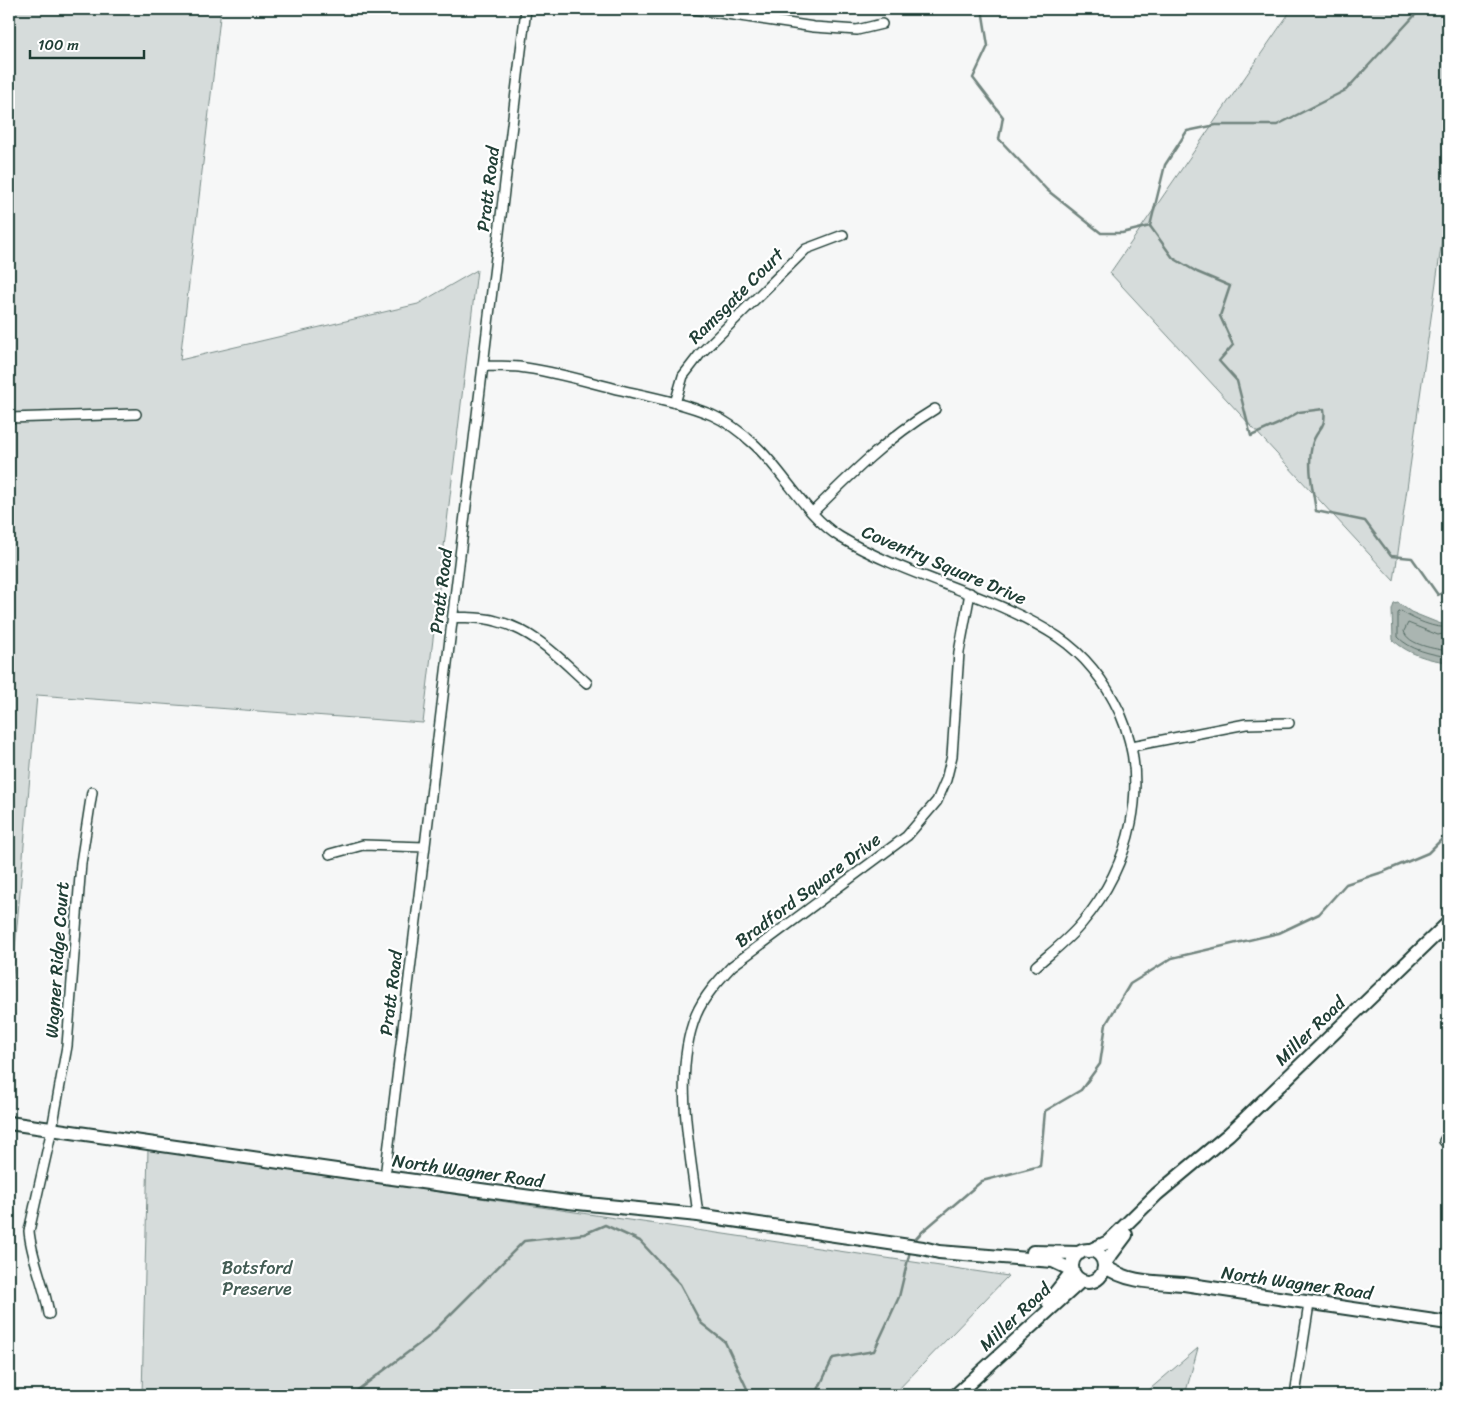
<svg xmlns="http://www.w3.org/2000/svg" width="1457" height="1404" viewBox="0 0 1457 1404" font-family="Sriracha,sans-serif">
	<style>
		.green { fill: #d6dcdb; stroke: #7a8c88 }
		.water { fill: #aab5b1; stroke: #72857f }
		.lines { fill: none; stroke-linecap: round; stroke-linejoin: round }
		.shore { stroke: #576d66; stroke-width: 1 }
		.stream { stroke: #72857f; stroke-width: 2.5 }
		.street-casing { stroke: #1f3d34; stroke-width: 12 }
		.secondary-casing { stroke: #1f3d34; stroke-width: 16 }
		.street { stroke: #fff; stroke-width: 9 }
		.secondary { stroke: #fff; stroke-width: 12 }
		.labels { text-anchor: middle; dominant-baseline: central; stroke-width: 4.5; stroke-linejoin: round; paint-order: stroke }
		.street-label { font-size: 18px; fill: #1f3d34; stroke: #fff }
		.park-label { font-size: 18px; fill: #445d55; stroke: #fff }
	</style>
	<rect width="100%" height="100%" fill="#f6f7f7"/>
	<filter id="ink" filterUnits="userSpaceOnUse"><feTurbulence type="fractalNoise" baseFrequency=".02" numOctaves="2"/><feDisplacementMap in="SourceGraphic" scale="10" xChannelSelector="R" yChannelSelector="G"/><feConvolveMatrix kernelMatrix="1 2 1 2 8 2 1 2 1" color-interpolation-filters="sRGB"/></filter>
	<g filter="url(#ink)">
		<path class="green" d="M 9,9 L 221,9 L 180,360 L 418,304 L 477,270 L 423,723 L 37,695 L 9,1018 Z
			M 1292,9 L 1448,9 L 1448,197 L 1394,581 L 1110,273 Z
			M 148,1149 L 1008,1276 L 893,1395 L 142,1395 Z
			M 1198,1348 L 1185,1395 L 1143,1395 Z"/>
		<path class="water" d="M 1398,603 L 1411,612 L 1441,624 L 1447,621 L 1448,614 L 1448,662 C 1428,660 1408,654 1393,640 L 1392,610 L 1394,604 Z"/>
		<g class="lines">
			<path class="shore" d="M 1448,626 C 1439,631 1410,618 1401,611 L 1398,613 L 1398,637 C 1410,650 1431,654 1448,657
				M 1448,633 L 1438,635 L 1408,623 L 1404,631 C 1407,645 1436,649 1448,651"/>
			<path class="stream" d="M 982,9 L 988,46 L 973,78 L 1003,117 L 999,139 L 1047,190 L 1101,233 L 1122,233 L 1150,226
				M 1150,226 L 1173,258 L 1197,272 L 1230,286 L 1220,316 L 1233,345 L 1219,361 L 1237,381 L 1251,436 L 1278,424 L 1299,412 L 1324,409 C 1327,430 1316,428 1312,445 C 1307,466 1313,490 1316,511 L 1365,521 L 1391,556 L 1412,558 L 1438,595 L 1448,590
				M 1150,226 L 1165,165 L 1187,131 L 1216,125 L 1277,125 L 1346,90 L 1416,14 L 1419,9
				M 912,1243 L 922,1232 L 982,1181 L 1040,1166 L 1045,1111 L 1081,1090 L 1100,1064 L 1106,1024 L 1130,984 L 1172,958 L 1279,933 L 1319,914 L 1346,884 L 1383,872 L 1428,853 L 1448,833
				M 351,1395 L 427,1338 L 524,1241 L 584,1234 L 605,1225 L 640,1241 L 680,1284 L 701,1323 L 725,1342 L 750,1395
				M 790,1395 L 817,1392 L 833,1358 L 874,1351 L 899,1297 L 910,1251"/>
			<g class="street-casing">
				<path id="street" d="M 693,9 L 814,27 L 857,30 L 882,24
					M 483,366 C 495,366 507,366 519,367 C 553,371 588,382 621,390 C 652,397 683,403 712,415 C 728,422 742,433 755,445 C 783,471 807,517 840,537 C 908,578 991,593 1058,637 C 1086,656 1106,683 1120,713 C 1151,784 1131,865 1082,923 C 1069,939 1052,952 1036,966
					M 675,403 L 683,376 L 700,354 L 806,249 L 843,235
					M 9,418 L 136,414
					M 813,512 C 851,474 888,437 935,409
					M 454,617 C 468,618 483,617 496,621 C 534,630 559,658 587,683
					M 1132,746 L 1246,724 L 1289,723
					M 330,854 L 363,845 L 425,847
					M 1444,1141 L 1448,1135
					M 385,1177 L 526,9
					M 698,1215 C 691,1153 672,1074 696,1015 C 704,996 718,981 732,966 L 907,836 L 937,801 L 946,780 L 952,756 L 959,652 L 970,593
					M 49,1314 C 45,1286 31,1257 29,1231 L 52,1129 L 67,1046 L 81,863 L 92,792
					M 1295,1395 L 1309,1304"/>
			</g>
			<g class="secondary-casing">
				<path id="secondary" d="M 9,1123 L 385,1177 L 568,1202 L 698,1215 L 923,1248 L 939,1252 L 1053,1261 L 1070,1269
					M1072 1266a16 16 0 1 1 32 0a16 16 0 1 1-32 0Z
					M 1089,1251 L 1108,1242 L 1157,1194 L 1229,1134 L 1448,923
					M 1033,1252 L 1080,1253
					M 1105,1263 L 1126,1235
					M 1105,1266 C 1126,1283 1158,1282 1184,1284 L 1448,1323
					M 1048,1302 L 1071,1273
					M 956,1395 L 1081,1281"/>
			</g>
			<use href="#street" class="street"/>
			<use href="#secondary" class="secondary"/>
		</g>
	</g>
	<g class="labels">
		<g class="street-label">
			<text transform="translate(488 189) rotate(-83)">Pratt Road</text>
			<text transform="translate(736 296) rotate(-45)">Ramsgate Court</text>
			<text transform="translate(944 565) rotate(23)">Coventry Square Drive</text>
			<text transform="translate(441 591) rotate(-83)">Pratt Road</text>
			<text transform="translate(808 890) rotate(-37)">Bradford Square Drive</text>
			<text transform="translate(57 960) rotate(-86)">Wagner Ridge Court</text>
			<text transform="translate(391 993) rotate(-83)">Pratt Road</text>
			<text transform="translate(1310 1031) rotate(-44)">Miller Road</text>
			<text transform="translate(468 1171) rotate(8)">North Wagner Road</text>
			<text transform="translate(1297 1283) rotate(8)">North Wagner Road</text>
			<text transform="translate(1015 1317) rotate(-43)">Miller Road</text>
		</g>
		<g class="park-label">
			<text x="257" y="1268">Botsford<tspan x="257" dy="21">Preserve</tspan></text>
		</g>
	</g>
	<rect width="1457" height="1404" fill="none" stroke="#fff" stroke-width="30"/>
	<rect x="15" y="15" width="1427" height="1374" fill="none" stroke="#1f3d34" stroke-width="2" filter="url(#ink)"/>
	<path d="M30 50v8h114v-8" fill="none" stroke="#1f3d34" stroke-width="2.5"/>
	<text x="38" y="50" font-size="15" fill="#1f3d34" stroke="#ffffff" stroke-width="4" paint-order="stroke">100 m</text>
</svg>
